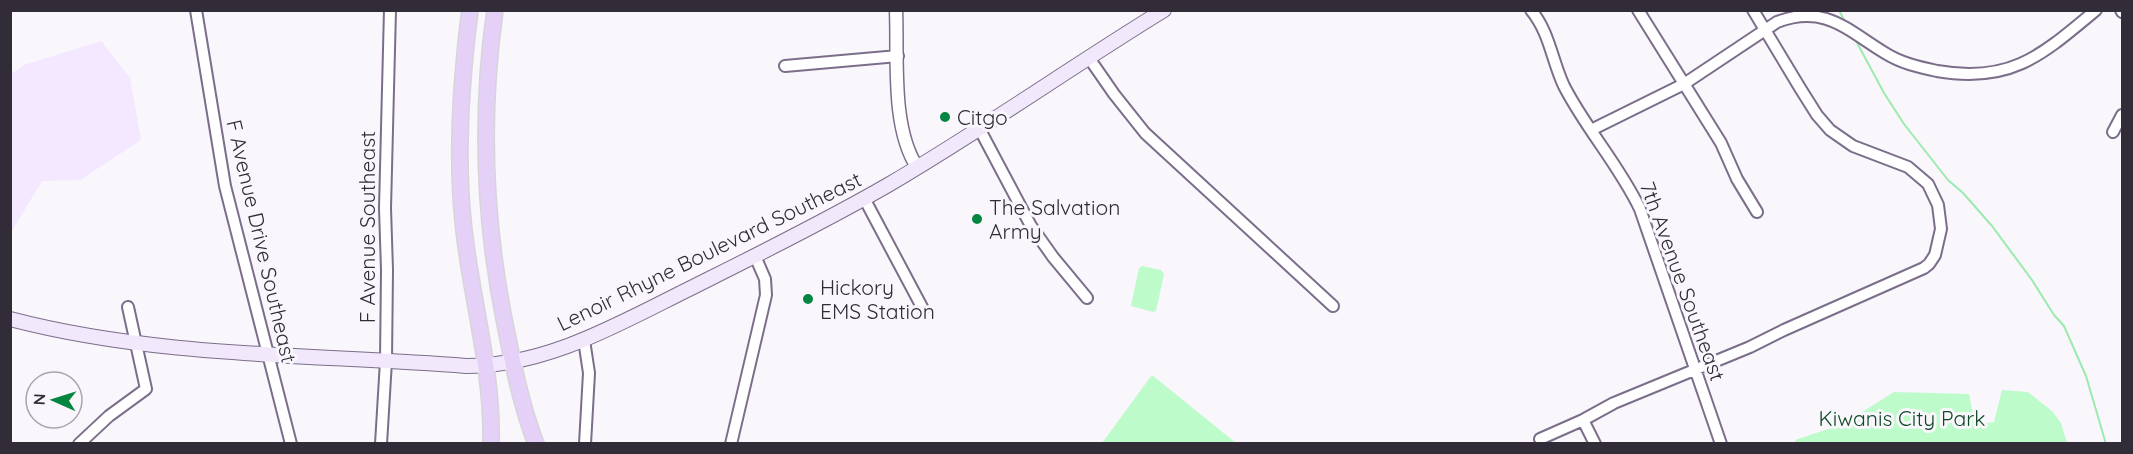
<svg xmlns="http://www.w3.org/2000/svg" width="2133" height="454" viewBox="0 0 2133 454" font-family="Quicksand,sans-serif">
	<style>
		.built { fill: #f3e8ff }
		.green { fill: #bdfbcb }
		.lines { fill: none; stroke-linecap: round; stroke-linejoin: round }
		.stream { stroke: #9bebae; stroke-width: 2 }
		.minor-casing { stroke: #7c6e8a; stroke-width: 14 }
		.tertiary-casing { stroke: #7c6e8a; stroke-width: 15 }
		.secondary-casing { stroke: #7c6e8a; stroke-width: 16 }
		.primary-casing { stroke: #d6d5d7; stroke-width: 18 }
		.minor { stroke: #fff; stroke-width: 10 }
		.tertiary { stroke: #fff; stroke-width: 12 }
		.secondary { stroke: #f2e8fc; stroke-width: 14 }
		.primary { stroke: #e5d0f8; stroke-width: 15 }
		.poi-dot { fill: #048641; stroke: #f9f6fc; stroke-width: 2 }
		.labels { text-anchor: middle; dominant-baseline: central; stroke-width: 6; stroke-linejoin: round; paint-order: stroke }
		.poi-label { font-size: 21px; fill: #322c38; stroke: #f9f6fc; text-anchor: start }
		.street-label { font-size: 21px; fill: #322c38; stroke: #f9f6fc }
		.park-label { font-size: 21px; fill: #0f4a25; stroke: #f9f6fc }
	</style>
	<rect width="100%" height="100%" fill="#f9f6fc"/>
	<path class="built" d="M 101,41 L 130,78 L 141,140 L 80,180 L 42,181 L 11,232 L 11,74 L 24,65 Z"/>
	<path class="green" d="M 1142,266 L 1161,270 L 1164,274 L 1156,311 L 1153,312 L 1131,306 L 1139,268 Z
		M 1152,375 L 1236,443 L 1102,443 Z
		M 2002,390 L 2028,392 L 2052,411 L 2061,423 L 2067,443 L 1797,444 L 1795,440 L 1843,424 L 1894,392 L 1969,394 L 1975,425 L 1994,422 Z"/>
	<g class="lines">
		<path class="stream" d="M 1839,10 L 1846,24
			M 1855,39 L 1884,93 L 1904,124 L 1948,180 L 1963,193 L 1992,226 L 2032,280 L 2054,315 L 2064,326 L 2086,376 L 2106,444"/>
		<g class="minor-casing">
			<path id="minor" d="M 196,10 L 225,186 L 291,444
				M 1531,10 C 1550,33 1552,61 1564,86 C 1586,129 1619,165 1640,209 L 1721,444
				M 1638,10 L 1721,143 L 1737,179 L 1757,212
				M 2121,10 L 2122,12
				M 1089,58 L 1114,94 L 1145,133 L 1333,306
				M 785,66 L 898,56
				M 979,128 L 1031,226 L 1053,257 L 1087,298
				M 1591,130 L 1684,84 L 1777,22 C 1825,4 1847,30 1885,53 C 1901,63 1918,67 1937,71 C 2011,84 2042,55 2096,10
				M 2113,132 L 2122,115
				M 864,198 L 923,309
				M 584,340 L 589,373 L 585,444
				M 1583,420 L 1595,444
				M 1540,439 L 1583,420 L 1614,403 L 1750,347 L 1784,330 L 1924,268 L 1929,264 L 1935,255 L 1941,229 L 1938,205 L 1928,184 L 1908,167 L 1853,146 L 1830,130 L 1817,115 L 1800,88 L 1753,10
				M 79,444 L 109,416 L 146,389 L 128,307
				M 381,444 L 386,361 L 387,270 L 385,208 L 390,10
				M 731,444 L 766,295 L 765,279 L 755,256"/>
		</g>
		<g class="tertiary-casing">
			<path id="tertiary" d="M 896,10 C 898,58 891,127 917,167"/>
		</g>
		<g class="secondary-casing">
			<path id="secondary" d="M 10,319 C 159,358 314,354 466,366 C 548,366 620,323 691,288 C 757,255 824,222 888,185 C 982,130 1071,67 1164,10"/>
		</g>
		<g class="primary-casing">
			<path id="primary" d="M 470,10 C 461,80 456,151 463,221 C 470,295 493,368 491,444
				M 495,10 C 480,116 484,220 505,324 C 513,364 521,405 536,444"/>
		</g>
		<use href="#minor" class="minor"/>
		<use href="#tertiary" class="tertiary"/>
		<use href="#secondary" class="secondary"/>
		<use href="#primary" class="primary"/>
	</g>
	<g class="poi-dot">
		<circle cx="945" cy="117" r="6"/>
		<circle cx="977" cy="219" r="6"/>
		<circle cx="808" cy="299" r="6"/>
	</g>
	<g class="labels">
		<g class="poi-label">
			<text x="957" y="117">Citgo</text>
			<text x="989" y="207">The Salvation<tspan x="989" dy="24">Army</tspan></text>
			<text x="820" y="287">Hickory<tspan x="820" dy="24">EMS Station</tspan></text>
		</g>
		<g class="street-label">
			<text transform="translate(367 227) rotate(-90)">F Avenue Southeast</text>
			<text transform="translate(262 241) rotate(77)">F Avenue Drive Southeast</text>
			<text transform="translate(709 251) rotate(-26)">Lenoir Rhyne Boulevard Southeast</text>
			<text transform="translate(1683 281) rotate(70)">7th Avenue Southeast</text>
		</g>
		<g class="park-label">
			<text x="1902" y="418">Kiwanis City Park</text>
		</g>
	</g>
	<rect width="2133" height="454" fill="none" stroke="#322c38" stroke-width="24"/>
	<g transform="translate(54 400) rotate(273)"><circle r="28" fill="#f9f6fc" stroke="#a9a5ae" stroke-width="1.5"/>
	<path d="M0-4.5L10 22L0 15L-10 22Z" fill="#048641"/>
	<text y="-9" font-size="16" font-weight="bold" text-anchor="middle" fill="#322c38">N</text>
	</g>
</svg>
